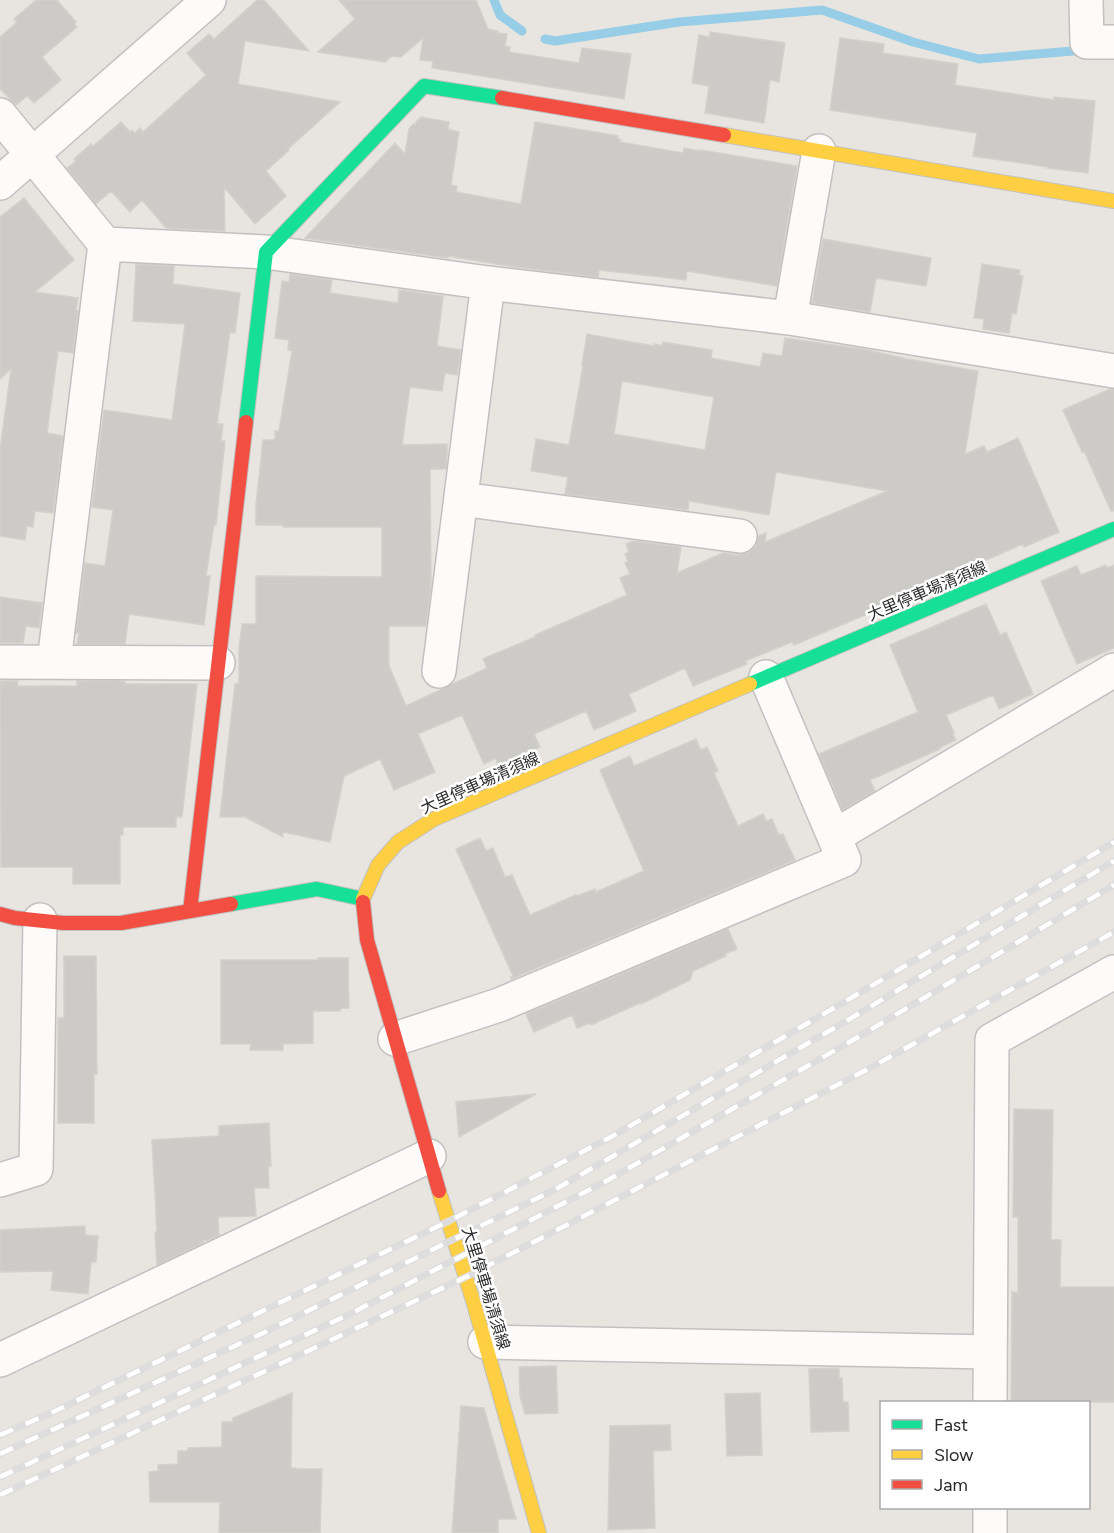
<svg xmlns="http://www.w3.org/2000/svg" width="1114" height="1533" viewBox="0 0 1114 1533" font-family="Figtree,'Noto Sans JP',sans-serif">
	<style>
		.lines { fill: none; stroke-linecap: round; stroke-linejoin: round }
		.stream { stroke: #97cde6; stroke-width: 9 }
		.building { fill: #cdcbc7; stroke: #d3d1cc; stroke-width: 1.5; fill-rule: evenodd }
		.street-casing { stroke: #c1c1c1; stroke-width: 36 }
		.fast-casing { stroke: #c1c1c1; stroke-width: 16 }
		.slow-casing { stroke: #c1c1c1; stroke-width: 16 }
		.jam-casing { stroke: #c1c1c1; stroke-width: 16 }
		.street { stroke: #fcfbfa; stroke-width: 33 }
		.fast { stroke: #16e098; stroke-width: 14 }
		.slow { stroke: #ffcf43; stroke-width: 14 }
		.jam { stroke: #f24e42; stroke-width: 14 }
		.rail-casing { stroke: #deddde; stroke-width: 7 }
		.rail { stroke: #fff; stroke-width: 4.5; stroke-dasharray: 14; stroke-linecap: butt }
		.labels { text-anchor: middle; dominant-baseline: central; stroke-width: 5; stroke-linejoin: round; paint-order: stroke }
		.street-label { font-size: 16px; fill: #2a2a2a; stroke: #fff }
	</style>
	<rect width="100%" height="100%" fill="#e8e5e0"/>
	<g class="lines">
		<path class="stream" d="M 494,0 L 500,15 L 522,31
			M 545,39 L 555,41 L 679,22 L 822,10 L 913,42 L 979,59 L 1085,50"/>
	</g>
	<path class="building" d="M 36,0 L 57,0 L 76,22 L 74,24 L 77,27 L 42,57 L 61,80 L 34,103 L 27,96 L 16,105 L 0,89 L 0,37 L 17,22 L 14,19 Z
		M 257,0 L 264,0 L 309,51 L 245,41 L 238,84 L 340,102 L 288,149 L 289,150 L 266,171 L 286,196 L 255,224 L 224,187 L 225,231 L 166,228 L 142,200 L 130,212 L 111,191 L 96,204 L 67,168 L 76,161 L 74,159 L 91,144 L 93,146 L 121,122 L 130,132 L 132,130 L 135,133 L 140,128 L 143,132 L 206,75 L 187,53 L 209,34 L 214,39 Z
		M 339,0 L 476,0 L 488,29 L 498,31 L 498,33 L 507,34 L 505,46 L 510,47 L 509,52 L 579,63 L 582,48 L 631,54 L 624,99 L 432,68 L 433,61 L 420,60 L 423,38 L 401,57 L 392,56 L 385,62 L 318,52 L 355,19 Z
		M 710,32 L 785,43 L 779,82 L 770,80 L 764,123 L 705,113 L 709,86 L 692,83 L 699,35 L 709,37 Z
		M 840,38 L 884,44 L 883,53 L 958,64 L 955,85 L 1054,100 L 1054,97 L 1095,101 L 1088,173 L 1047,168 L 1048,167 L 973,156 L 977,133 L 830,110 Z
		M 421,117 L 449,122 L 448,129 L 459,132 L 451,185 L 457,186 L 456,192 L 521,204 L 535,122 L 618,136 L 618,139 L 621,140 L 620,142 L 683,153 L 684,148 L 700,151 L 700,150 L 797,166 L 777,286 L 687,271 L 686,280 L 599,270 L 598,277 L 515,267 L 448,256 L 448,258 L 305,238 L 395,143 L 405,154 L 409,129 L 413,124 L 415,125 L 416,122 Z
		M 24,198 L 74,260 L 35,292 L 78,298 L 76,310 L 78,311 L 73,353 L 58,351 L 47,433 L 63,436 L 53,513 L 35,511 L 33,527 L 27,526 L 25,540 L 0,536 L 0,450 L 11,369 L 0,379 L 0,217 Z
		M 823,239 L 931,258 L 926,286 L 876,278 L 870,312 L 812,303 Z
		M 136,264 L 174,266 L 173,284 L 240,293 L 235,333 L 230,332 L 217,424 L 223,424 L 221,441 L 225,441 L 216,525 L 214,525 L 206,576 L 210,576 L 204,625 L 129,614 L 125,644 L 77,644 L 79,633 L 76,633 L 85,563 L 105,566 L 113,510 L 92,507 L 104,410 L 172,420 L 185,324 L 133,321 Z
		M 982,264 L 1020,270 L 1019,275 L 1023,276 L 1016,314 L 1012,313 L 1009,333 L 983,329 L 984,319 L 974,318 Z
		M 290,274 L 332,280 L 330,293 L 398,303 L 399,290 L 443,296 L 437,346 L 461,350 L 457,375 L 445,373 L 442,391 L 410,387 L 402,445 L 447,444 L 447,455 L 446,469 L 430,469 L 431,584 L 426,626 L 389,626 L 389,666 L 406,706 L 487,668 L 483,659 L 492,655 L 535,637 L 535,635 L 627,595 L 620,578 L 630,574 L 625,563 L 628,562 L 625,554 L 629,552 L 626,544 L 634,541 L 681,547 L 677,573 L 723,553 L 738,555 L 747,553 L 755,547 L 758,536 L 766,533 L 765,542 L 887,491 L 776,472 L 769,515 L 689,501 L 688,510 L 565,494 L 568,477 L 531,471 L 536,439 L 569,445 L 583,366 L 582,365 L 587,334 L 654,346 L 654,344 L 662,346 L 663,342 L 712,350 L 711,358 L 760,367 L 763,353 L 782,356 L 785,338 L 863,349 L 907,359 L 978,371 L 965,454 L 984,446 L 987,452 L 1018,438 L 1059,532 L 1024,547 L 1023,544 L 970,567 L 971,570 L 794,645 L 792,642 L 745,661 L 747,664 L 693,686 L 685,668 L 629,694 L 636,711 L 594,730 L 586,711 L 534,734 L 540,747 L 498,765 L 496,758 L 484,764 L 462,715 L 418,734 L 435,772 L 394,790 L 380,759 L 344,776 L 330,842 L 283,832 L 283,837 L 245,817 L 220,817 L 235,684 L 239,684 L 239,649 L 242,624 L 256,624 L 256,576 L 382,577 L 382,527 L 283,527 L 283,525 L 256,525 L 256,504 L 263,440 L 275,440 L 275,431 L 279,431 L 292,351 L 288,350 L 289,340 L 275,338 L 282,281 L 289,282 ZM 622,381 L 714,397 L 705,450 L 614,434 Z
		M 1110,389 L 1114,389 L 1114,511 L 1111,511 L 1084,451 L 1082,452 L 1063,410 Z
		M 1106,565 L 1107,568 L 1114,565 L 1114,648 L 1077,664 L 1041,581 L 1074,567 L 1077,566 L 1081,575 Z
		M 0,597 L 42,603 L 39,628 L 26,626 L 23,643 L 0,643 Z
		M 986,604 L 1000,635 L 1006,632 L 1033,694 L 999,709 L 993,695 L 946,715 L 954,733 L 953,734 L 956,740 L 939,748 L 940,749 L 870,780 L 875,791 L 843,810 L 819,754 L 918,712 L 890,645 Z
		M 0,681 L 18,681 L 17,686 L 77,686 L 77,681 L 120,681 L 125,682 L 125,684 L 197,684 L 182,817 L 176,817 L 176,827 L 123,827 L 123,835 L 120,835 L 120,884 L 73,884 L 73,867 L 1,867 Z
		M 696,739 L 701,750 L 707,747 L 718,771 L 714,773 L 738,826 L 763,814 L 766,821 L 772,819 L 779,835 L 783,834 L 795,860 L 511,979 L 511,977 L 513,976 L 456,849 L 480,838 L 486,851 L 493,848 L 505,877 L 512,875 L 530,915 L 576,895 L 577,896 L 595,889 L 596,892 L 644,871 L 600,770 L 630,756 L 634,766 Z
		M 728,929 L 737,949 L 725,954 L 726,956 L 693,971 L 690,980 L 641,1004 L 640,1003 L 591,1025 L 590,1023 L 577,1028 L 572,1015 L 534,1032 L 526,1014 Z
		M 64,956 L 96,956 L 97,1074 L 94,1074 L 94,1123 L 58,1123 L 58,1018 L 64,1018 Z
		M 318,958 L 348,958 L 349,1008 L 341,1008 L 340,1011 L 313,1011 L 313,1043 L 283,1044 L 283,1050 L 250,1050 L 251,1044 L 221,1044 L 221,960 L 318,960 Z
		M 536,1094 L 459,1137 L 456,1102 Z
		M 1014,1109 L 1053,1110 L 1051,1240 L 1061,1240 L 1060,1287 L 1114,1287 L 1114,1402 L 1011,1402 L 1012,1292 L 1018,1293 L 1018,1217 L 1013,1217 Z
		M 269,1123 L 271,1166 L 268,1167 L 269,1188 L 254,1188 L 256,1216 L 218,1217 L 219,1235 L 208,1240 L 203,1241 L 203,1243 L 157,1265 L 155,1232 L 157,1232 L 152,1140 L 219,1136 L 219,1126 Z
		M 85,1226 L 85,1235 L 98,1236 L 96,1262 L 91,1262 L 88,1294 L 51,1290 L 53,1271 L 0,1272 L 0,1230 Z
		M 556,1366 L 558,1413 L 525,1414 L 520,1396 L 519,1367 Z
		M 839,1368 L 839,1378 L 842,1378 L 843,1402 L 848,1402 L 849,1431 L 811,1432 L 809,1369 Z
		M 292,1393 L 291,1468 L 296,1468 L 296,1469 L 322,1469 L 320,1533 L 219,1533 L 220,1502 L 150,1502 L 149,1472 L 158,1471 L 158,1465 L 178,1464 L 178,1451 L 188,1451 L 188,1448 L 222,1447 L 222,1422 L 233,1422 L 233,1418 Z
		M 760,1393 L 762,1455 L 727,1456 L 725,1394 Z
		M 461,1406 L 484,1408 L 487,1419 L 516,1519 L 498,1519 L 498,1533 L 452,1533 Z
		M 670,1425 L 671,1450 L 653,1451 L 655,1528 L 608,1530 L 610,1426 Z"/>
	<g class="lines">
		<g class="street-casing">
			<path id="street" d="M 1086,0 L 1087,42 L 1114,42
				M 0,115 L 105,244 L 54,662
				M 0,183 L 209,0
				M 105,244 L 266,252 L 488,283 L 439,671
				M 488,283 L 790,318 L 1114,371
				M 790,318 L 819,151
				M 461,499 L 740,536
				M 0,662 L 218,663
				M 835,836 L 1114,670
				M 395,1039 L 499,1005 L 844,860 L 766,677
				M 0,1180 L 36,1169 L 40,920
				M 485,1342 L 990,1352
				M 0,1360 L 429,1156
				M 990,1402 L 992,1040 L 1114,972
				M 990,1533 L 990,1508"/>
		</g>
		<g class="fast-casing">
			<path id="fast" d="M 246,422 L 266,252 L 424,86 L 502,98
				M 750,684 L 1114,529
				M 231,904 L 317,889 L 363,899"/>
		</g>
		<g class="slow-casing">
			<path id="slow" d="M 724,135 L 1114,201
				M 363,902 L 363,899 L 378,865 L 398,842 L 434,819 L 750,684
				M 439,1191 L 474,1304 L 539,1533"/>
		</g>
		<g class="jam-casing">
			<path id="jam" d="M 502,98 L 724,135
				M 363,902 L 367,940 L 439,1191
				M 190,911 L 246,422
				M 0,914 L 15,918 L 63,923 L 121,923 L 231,904"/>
		</g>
		<use href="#street" class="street"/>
		<use href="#fast" class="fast"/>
		<use href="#slow" class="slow"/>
		<use href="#jam" class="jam"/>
		<g class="rail-casing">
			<path id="rail" d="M 0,1435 L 51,1413 L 449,1221 L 609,1138 L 834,1008 L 1114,842
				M 0,1454 L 263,1333 L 556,1189 L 843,1023 L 1114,861
				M 0,1477 L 350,1314 L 608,1180 L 860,1036 L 1114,885
				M 0,1495 L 466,1277 L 872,1067 L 1114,932"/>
		</g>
		<use href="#rail" class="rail"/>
	</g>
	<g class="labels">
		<g class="street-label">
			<text transform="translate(927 591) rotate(-23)">大里停車場清須線</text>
			<text transform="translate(480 783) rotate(-24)">大里停車場清須線</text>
			<text transform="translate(486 1288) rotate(73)">大里停車場清須線</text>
		</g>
	</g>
	<rect x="880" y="1401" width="210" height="108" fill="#ffffff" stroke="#aaaaaa" stroke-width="1.5"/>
	<rect x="892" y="1420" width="30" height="9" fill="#16e098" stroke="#aaaaaa" stroke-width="1.5"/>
	<text x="934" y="1431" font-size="18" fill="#2a2a2a">Fast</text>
	<rect x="892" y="1450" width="30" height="9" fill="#ffcf43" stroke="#aaaaaa" stroke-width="1.5"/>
	<text x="934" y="1461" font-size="18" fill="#2a2a2a">Slow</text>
	<rect x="892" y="1480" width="30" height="9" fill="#f24e42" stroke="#aaaaaa" stroke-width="1.5"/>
	<text x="934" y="1491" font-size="18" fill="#2a2a2a">Jam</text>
</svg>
